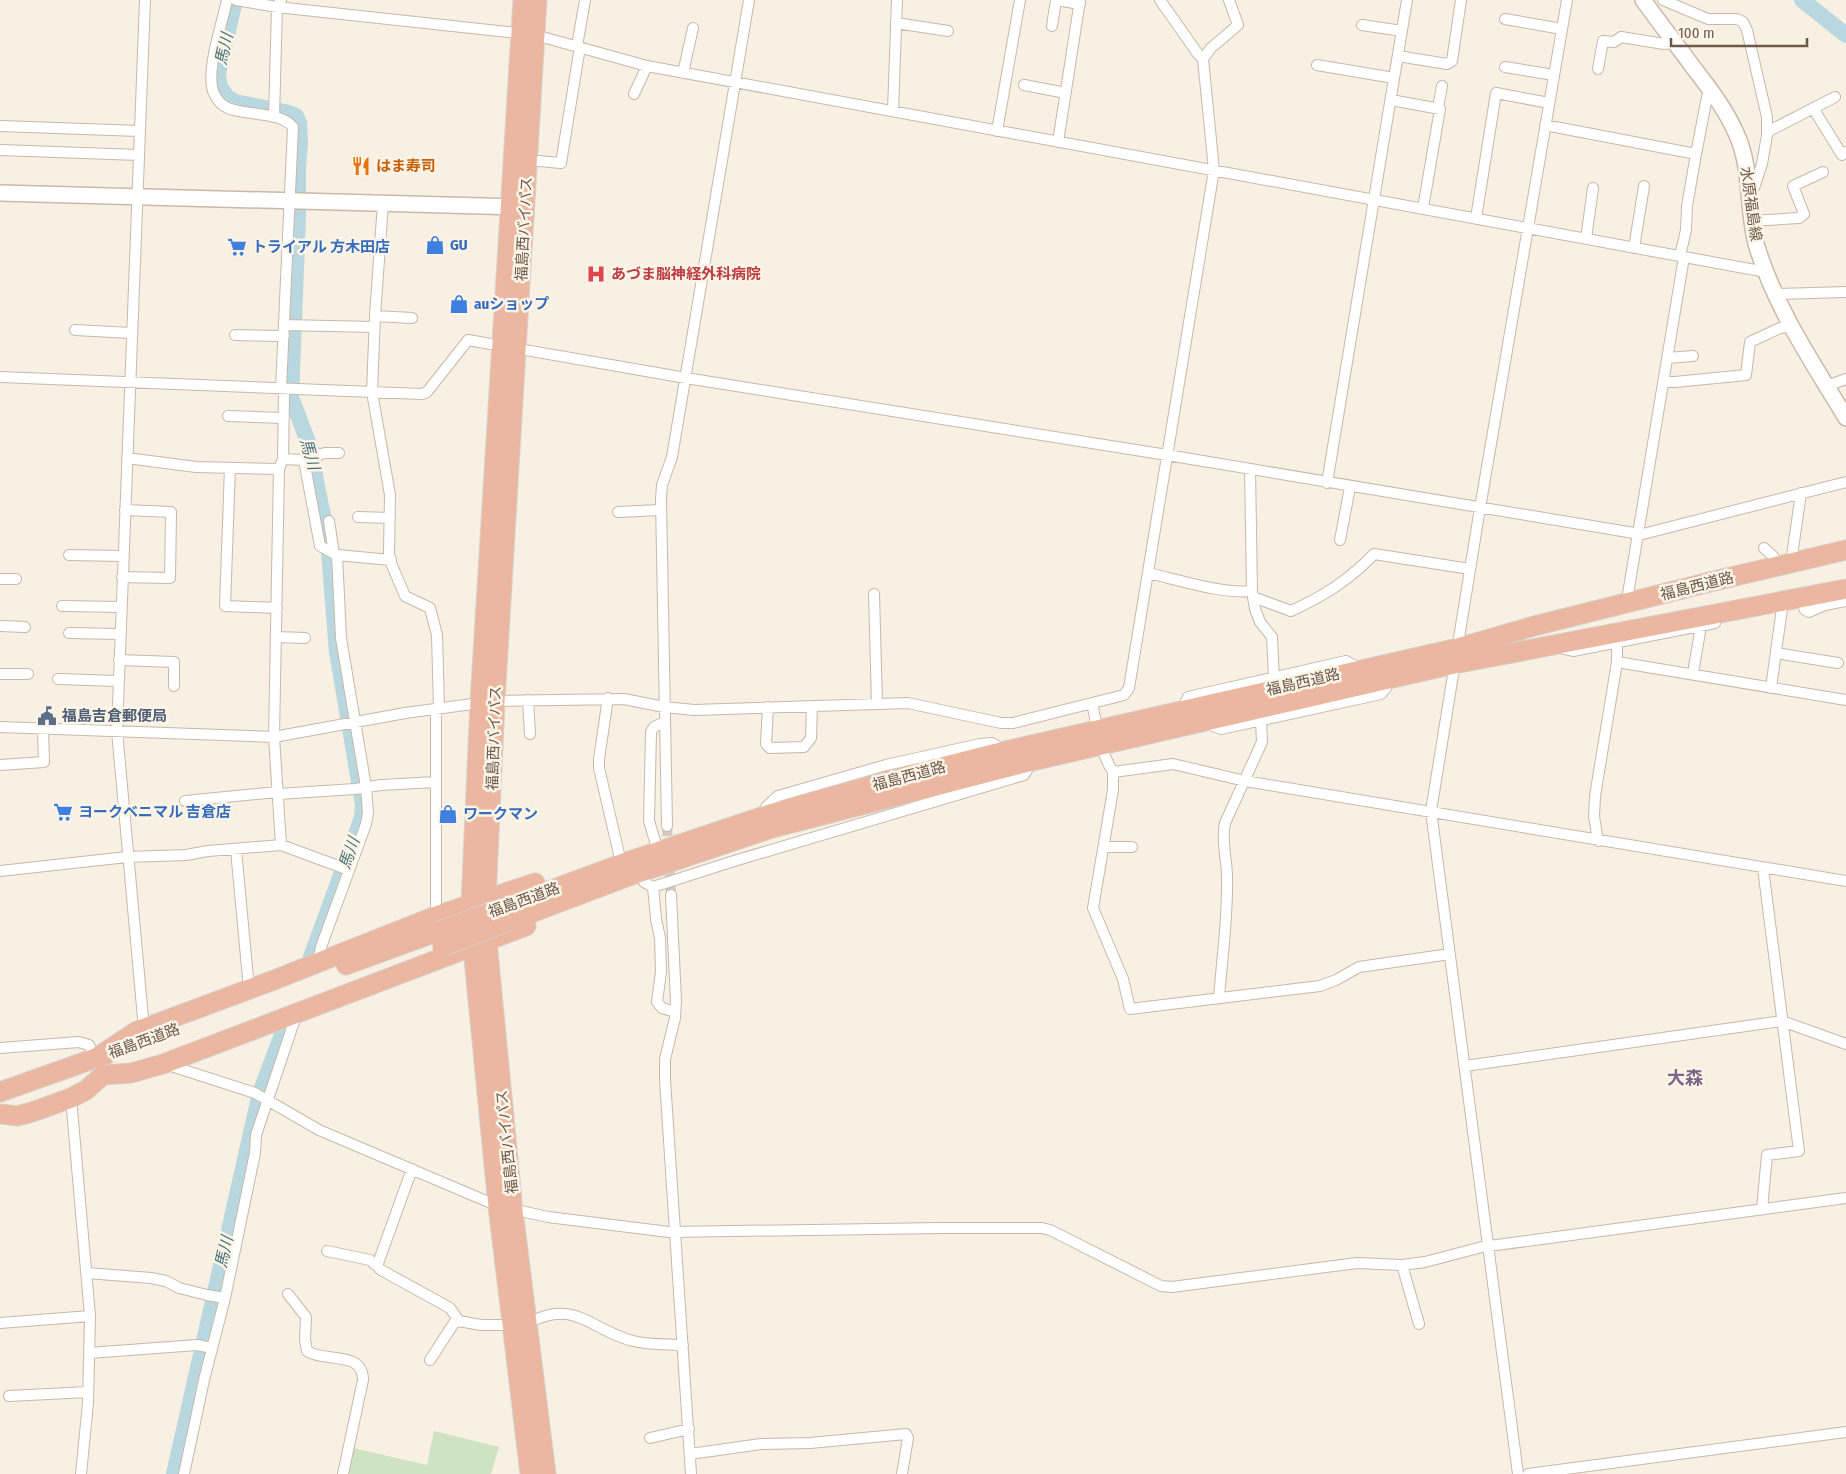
<svg xmlns="http://www.w3.org/2000/svg" width="1846" height="1474" viewBox="0 0 1846 1474" font-family="'Fira Sans Condensed','Noto Sans JP',sans-serif">
	<style>
		.green { fill: #cee3c2 }
		.lines { fill: none; stroke-linecap: round; stroke-linejoin: round }
		.river { stroke: #b9d7df; stroke-width: 16 }
		.street-tunnel { stroke: #d5cabc; stroke-width: 10; stroke-dasharray: 10 5; stroke-linecap: butt }
		.street-casing { stroke: #c7b8ab; stroke-width: 12 }
		.secondary-casing { stroke: #cab9a9; stroke-width: 18 }
		.highway-casing { stroke: #d6d1cd; stroke-width: 21 }
		.street { stroke: #fff; stroke-width: 10 }
		.secondary { stroke: #fff; stroke-width: 15 }
		.highway { stroke: #ebb7a0; stroke-width: 19 }
		.highway-bridge-casing { stroke: #d6d1cd; stroke-width: 21; stroke-linecap: butt }
		.highway-bridge { stroke: #ebb7a0; stroke-width: 19 }
		.labels { text-anchor: middle; dominant-baseline: central; stroke-width: 5; stroke-linejoin: round; paint-order: stroke }
		.food-label { font-size: 15px; font-weight: bold; fill: #c56008; stroke: #fcf5e7; text-anchor: start }
		.street-label { font-size: 15px; fill: #6c594c; stroke: #fcf5e7 }
		.shop-label { font-size: 15px; font-weight: bold; fill: #366cbe; stroke: #fcf5e7; text-anchor: start }
		.health-label { font-size: 15px; font-weight: bold; fill: #be3a42; stroke: #fcf5e7; text-anchor: start }
		.service-label { font-size: 15px; font-weight: bold; fill: #4e5e75; stroke: #fcf5e7; text-anchor: start }
		.water-label { font-size: 16px; font-style: italic; fill: #49727d; stroke: #fcf5e7 }
		.quarter-label { font-size: 18px; font-weight: bold; fill: #7d6489; stroke: #fcf5e7 }
	</style>
	<rect width="100%" height="100%" fill="#f8f0e2"/>
	<path class="green" d="M 434,1431 L 499,1447 L 491,1474 L 347,1474 L 353,1448 L 427,1465 Z"/>
	<g class="lines">
		<path class="river" d="M 235,0 L 218,74 L 220,87 L 227,97 L 235,102 L 289,113 L 296,116 L 299,123 L 300,143 L 298,168 L 298,218 L 291,397 L 313,455 L 315,476 L 328,540 L 337,652 L 363,805 L 362,817 L 355,837 L 311,957
			M 1802,0 L 1846,35
			M 174,1474 L 260,1093 L 283,1032"/>
		<path class="street-tunnel" d="M 667,826 L 671,895"/>
		<g class="street-casing">
			<path id="street" d="M 227,0 C 222,24 208,64 212,87 C 213,94 218,102 224,106 C 233,112 247,112 258,114 C 271,116 284,117 293,127 L 281,388 L 284,393 L 283,459 L 279,469
				M 236,0 L 277,7 L 535,35 L 647,66 L 1766,272
				M 1663,0 L 1708,19 L 1737,19 L 1743,22 L 1747,30 L 1767,117 L 1767,135 L 1762,164 L 1754,188 L 1749,192
				M 1505,19 L 1562,29
				M 896,23 L 948,31
				M 1362,25 L 1402,31
				M 1052,26 L 1056,0 L 1080,4
				M 577,46 L 585,0
				M 1398,56 L 1447,64 L 1452,61 L 1461,0
				M 1203,59 L 1211,48 L 1238,25 L 1229,0
				M 1317,65 L 1394,78
				M 1505,67 L 1554,75
				M 1598,69 L 1603,41 L 1614,42 L 1621,37 L 1664,44 L 1675,43
				M 683,73 L 693,28
				M 1024,85 L 1066,93
				M 634,94 L 647,66
				M 1391,100 L 1440,109 L 1423,208
				M 1438,108 L 1442,86
				M 1813,108 L 1842,155 L 1846,152
				M 893,111 L 897,0
				M 274,117 L 277,7 L 281,0
				M 1545,125 L 1696,154 L 1687,206 L 1686,230 L 1680,256
				M 0,126 L 140,131
				M 997,131 L 1020,0
				M 1767,132 L 1835,97
				M 1058,142 L 1080,0
				M 0,150 L 139,155
				M 1696,154 L 1707,97 L 1712,93
				M 528,160 L 561,163 L 580,47
				M 1476,218 L 1496,93 L 1549,103
				M 1751,221 L 1799,218 L 1804,214 L 1793,186 L 1823,172
				M 1586,239 L 1593,188
				M 1634,248 L 1644,186
				M 1775,294 L 1846,292
				M 375,316 L 383,203
				M 412,318 L 375,316 L 372,392 L 390,495 L 389,553 L 391,563 L 405,596 L 430,608 L 437,635 L 439,708
				M 284,325 L 374,327
				M 75,330 L 131,333
				M 235,335 L 284,336
				M 1667,358 L 1693,356
				M 0,377 L 422,394 L 427,392 L 468,340 L 686,378 L 1167,455 L 1634,533 L 1643,534 L 1846,482
				M 1663,382 L 1675,382 L 1746,375 L 1750,342 L 1780,328 L 1791,326
				M 1827,386 L 1846,379
				M 228,416 L 283,418
				M 127,458 L 196,467 L 279,469 L 274,737 L 281,845
				M 283,459 L 304,460 L 308,458 L 325,453 L 339,453
				M 304,460 L 320,546 L 337,555
				M 230,468 L 225,606 L 277,608
				M 1250,469 L 1252,591 L 1255,609 L 1260,622 L 1272,637 L 1274,678
				M 1327,483 L 1407,0
				M 618,512 L 660,510
				M 358,517 L 390,518
				M 329,521 L 334,554
				M 1340,540 L 1350,487
				M 1764,548 L 1772,555 L 1780,566
				M 69,555 L 123,556
				M 1791,563 L 1801,493
				M 1148,573 C 1180,580 1220,594 1252,591
				M 122,577 L 170,578 L 171,512 L 125,510
				M 0,579 L 16,579
				M 874,594 L 877,704
				M 1628,594 L 1684,257
				M 1253,597 L 1291,611 C 1324,596 1349,580 1374,554 L 1470,569
				M 1800,598 L 1805,610 L 1809,612 L 1825,605 L 1846,601
				M 62,606 L 121,607
				M 0,626 L 25,627
				M 69,633 L 120,634
				M 276,637 L 305,638
				M 1560,648 L 1573,651 L 1715,623
				M 1776,653 L 1838,663
				M 119,660 L 174,662 L 174,686
				M 1617,662 L 1846,700
				M 1693,673 L 1701,626
				M 0,674 L 28,674
				M 58,679 L 118,681
				M 1771,688 L 1783,601
				M 608,698 L 599,759 L 599,768 L 619,854
				M 528,700 L 530,734
				M 1092,703 C 1097,726 1100,752 1113,772 L 1173,764 L 1245,781 L 1846,881
				M 768,707 L 766,744 L 770,748 L 804,747 L 811,738 L 812,706
				M 436,708 L 436,916
				M 1182,710 L 1188,697 L 1346,661 L 1361,669
				M 1208,721 L 1213,726 L 1221,729 L 1381,694 L 1386,688 L 1388,678
				M 0,727 L 274,737 L 405,713 L 495,701 L 624,699 L 664,707 L 694,710 L 908,703 L 1001,723 L 1013,723 L 1124,695 L 1129,688 L 1214,170 L 1203,59 L 1198,54 L 1160,0
				M 0,765 L 44,762 L 43,729
				M 1113,772 L 1113,790 L 1093,908 L 1123,979 L 1130,1009 L 1320,986 L 1336,980 L 1359,967 L 1450,954
				M 278,794 L 355,789 L 381,785 L 436,782
				M 185,801 L 277,792
				M 766,807 L 778,796 L 886,765 L 980,744 L 992,743 L 1005,751
				M 667,826 L 661,499 L 662,485 L 672,457 L 749,0
				M 655,841 L 649,821 L 651,732 L 654,727 L 664,722
				M 1598,841 L 1594,816 L 1595,796 L 1617,662 L 1617,643
				M 1104,847 L 1132,847
				M 236,850 L 249,989
				M 0,871 L 127,857 L 186,855 L 208,851 L 281,845 L 349,870
				M 644,882 L 653,887 L 656,919 L 660,938 L 661,972 L 657,1002 L 662,1008 L 675,1012
				M 653,887 L 734,861 L 1024,775 L 1032,762
				M 671,895 L 676,1001 L 675,1018 L 665,1059 L 665,1080 L 691,1474
				M 318,962 L 321,947 L 366,824 L 368,813 L 366,787 L 341,638 L 337,555 L 391,560
				M 1219,998 C 1222,958 1228,918 1227,877 C 1227,859 1221,841 1225,823 L 1262,742 L 1261,720
				M 144,1029 L 117,731 L 145,0
				M 0,1048 L 79,1042 L 89,1045 L 96,1058
				M 165,1064 L 255,1093 L 319,1130 L 498,1206 L 548,1217 L 669,1232 L 941,1228 L 1042,1228 L 1050,1230 L 1062,1236 L 1161,1286 L 1172,1287 L 1357,1263 L 1402,1265 L 1425,1262 L 1482,1247 L 1846,1198
				M 1465,1066 L 1782,1021 L 1846,1044
				M 71,1098 L 90,1316 L 88,1403 L 81,1474
				M 1762,1209 L 1767,1155 L 1799,1151 L 1763,868
				M 327,1251 L 370,1260 L 377,1266 L 412,1169
				M 1402,1265 L 1419,1324
				M 377,1266 L 381,1270 L 450,1308 L 459,1321
				M 87,1273 L 151,1278 L 166,1281 L 179,1288 L 207,1295 L 225,1298
				M 288,1294 L 306,1317 L 305,1340 L 307,1351 C 325,1363 363,1350 363,1380 L 343,1474
				M 0,1323 L 90,1316
				M 528,1323 C 576,1298 590,1330 633,1341 C 649,1345 667,1344 683,1345
				M 89,1353 L 197,1345 L 212,1348
				M 430,1360 L 454,1323 L 459,1321 L 481,1325 L 512,1325
				M 9,1396 L 88,1392
				M 650,1438 L 689,1429
				M 690,1454 L 761,1444 L 810,1443 L 906,1434 L 908,1438 L 902,1474
				M 184,1474 L 204,1380 L 225,1298 L 255,1153 L 256,1135 L 297,1013
				M 1518,1474 L 1431,811 L 1480,508 L 1567,0
				M 1528,1474 L 1846,1432"/>
		</g>
		<g class="secondary-casing">
			<path id="secondary" d="M 1643,0 C 1659,22 1676,44 1693,67 C 1709,88 1725,108 1736,133 C 1753,169 1746,210 1757,247 C 1776,309 1813,363 1846,418
				M 0,193 L 521,207"/>
		</g>
		<g class="highway-casing">
			<path id="highway" d="M 523,0 L 480,702 L 471,904 L 473,948 L 498,1206 L 530,1474
				M 537,0 L 495,701 L 486,899 L 487,941 L 513,1211 L 546,1474
				M 505,907 L 624,863 L 770,814 L 898,778 L 1005,751 L 1458,648 L 1534,626 L 1714,581 L 1846,550
				M 507,922 L 629,876 L 772,828 L 1032,761 L 1454,664 L 1846,589
				M 346,965 L 439,931
				M 96,1058 L 137,1031 L 274,980 L 436,916 L 535,883
				M 0,1092 L 107,1054
				M 2,1114 L 17,1116 L 32,1112 L 71,1098 L 86,1090 L 103,1075 L 131,1073 L 163,1064 L 526,926"/>
		</g>
		<use href="#street" class="street"/>
		<use href="#secondary" class="secondary"/>
		<use href="#highway" class="highway"/>
		<g class="highway-bridge-casing">
			<path id="highway-bridge" d="M 439,931 L 505,907
				M 442,947 L 507,922"/>
		</g>
		<use href="#highway-bridge" class="highway-bridge"/>
	</g>
	<defs>
		<g id="restaurant-bare" transform="scale(1.5)"><path d="M-5-6h1v4h1v-4h1v4h1v-4h1v5L-1.5 .5V6h-2V.5L-5-1ZM5-6V6H3V1.5H1.5Q1.5-4 5-6Z" fill="#e8710a" stroke="#fcf5e7" stroke-width="2.5" paint-order="stroke"/></g>
		<g id="shop-bare" transform="scale(1.5)"><path d="M-5-2.5h2.3a2.7 3.5 0 0 1 5.4 0H5L5.5 6h-11ZM-1.5-2.5h3a1.5 2.3 0 0 0-3 0Z" fill="#3f7fe0" stroke="#fcf5e7" stroke-width="2.5" paint-order="stroke"/></g>
		<g id="supermarket-bare" transform="scale(1.5)"><path d="M-6-5.5h2.5l.6 2H6L4.5 2H-2.5L-4.4-4H-6ZM-1.5 3.2a1.3 1.3 0 1 0 .1 0ZM3 3.2a1.3 1.3 0 1 0 .1 0Z" fill="#3f7fe0" stroke="#fcf5e7" stroke-width="2.5" paint-order="stroke"/></g>
		<g id="hospital-bare" transform="scale(1.5)"><path d="M-5-5h3v3.5h4V-5h3V5h-3V1.5h-4V5h-3Z" fill="#e0444e" stroke="#fcf5e7" stroke-width="2.5" paint-order="stroke"/></g>
		<g id="civic-bare" transform="scale(1.5)"><path d="M-.6-6.5H3V-4.5H.6V-3L4-1V1h2V6H-6V1h2V-1L-.6-3ZM-1.2 2.5V6h2.4V2.5Z" fill="#5c6f8a" stroke="#fcf5e7" stroke-width="2.5" paint-order="stroke"/></g>
	</defs>
	<g fill-rule="evenodd">
		<use href="#restaurant-bare" x="361" y="166"/>
		<use href="#shop-bare" x="435" y="245"/>
		<use href="#supermarket-bare" x="237" y="247"/>
		<use href="#hospital-bare" x="596" y="274"/>
		<use href="#shop-bare" x="459" y="304"/>
		<use href="#civic-bare" x="47" y="716"/>
		<use href="#supermarket-bare" x="63" y="812"/>
		<use href="#shop-bare" x="448" y="814"/>
	</g>
	<g class="labels">
		<g class="food-label">
			<text x="376" y="166">はま寿司</text>
		</g>
		<g class="street-label">
			<text transform="translate(1751 204) rotate(82)">水原福島線</text>
			<text transform="translate(524 229) rotate(-87)">福島西バイパス</text>
			<text transform="translate(1697 586) rotate(-14)">福島西道路</text>
			<text transform="translate(1303 682) rotate(-13)">福島西道路</text>
			<text transform="translate(494 738) rotate(-88)">福島西バイパス</text>
			<text transform="translate(909 776) rotate(-15)">福島西道路</text>
			<text transform="translate(524 900) rotate(-20)">福島西道路</text>
			<text transform="translate(144 1041) rotate(-20)">福島西道路</text>
			<text transform="translate(507 1142) rotate(-96)">福島西バイパス</text>
		</g>
		<g class="shop-label">
			<text x="450" y="245">GU</text>
			<text x="252" y="247">トライアル 方木田店</text>
			<text x="474" y="304">auショップ</text>
			<text x="78" y="812">ヨークベニマル 吉倉店</text>
			<text x="463" y="814">ワークマン</text>
		</g>
		<g class="health-label">
			<text x="611" y="274">あづま脳神経外科病院</text>
		</g>
		<g class="service-label">
			<text x="62" y="716">福島吉倉郵便局</text>
		</g>
		<g class="water-label">
			<text transform="translate(224 49) rotate(-77)">馬川</text>
			<text transform="translate(310 454) rotate(74)">馬川</text>
			<text transform="translate(349 853) rotate(-71)">馬川</text>
			<text transform="translate(224 1252) rotate(-77)">馬川</text>
		</g>
		<g class="quarter-label">
			<text x="1685" y="1078">大森</text>
		</g>
	</g>
	<path d="M1671 38v8h136v-8" fill="none" stroke="#6c594c" stroke-width="2.5"/>
	<text x="1678" y="38" font-size="15" fill="#6c594c" stroke="#fcf5e7" stroke-width="4" paint-order="stroke">100 m</text>
</svg>
